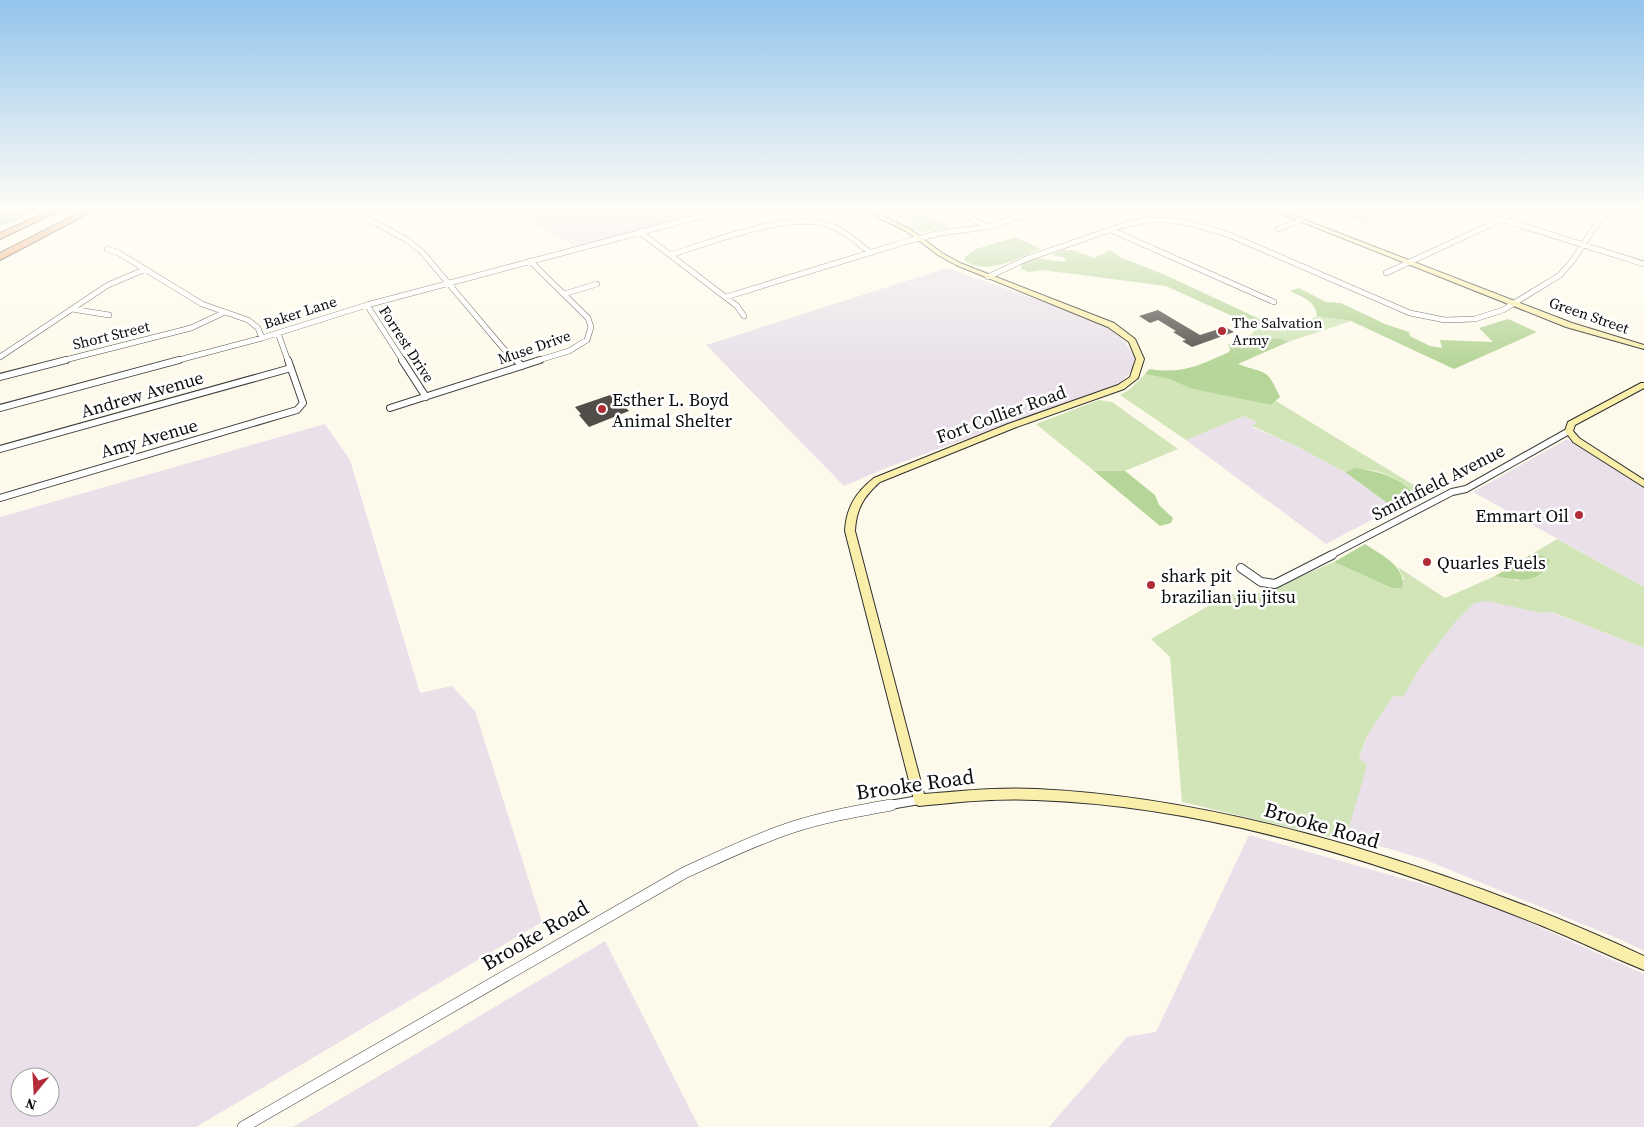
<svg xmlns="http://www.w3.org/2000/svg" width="1644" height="1127" viewBox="0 0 1644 1127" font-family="'Source Serif 4',serif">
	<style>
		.industrial { fill: #e9e0ea; fill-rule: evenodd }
		.green { fill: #d1e5b8 }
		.forest { fill: #b6d598 }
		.building { fill: #534d49 }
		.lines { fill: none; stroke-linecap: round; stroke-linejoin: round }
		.street-far3-casing { stroke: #3f3f3f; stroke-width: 6 }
		.street-far2-casing { stroke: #3f3f3f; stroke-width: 8 }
		.street-far1-casing { stroke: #3f3f3f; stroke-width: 10 }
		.street-casing { stroke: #3f3f3f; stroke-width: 12 }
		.secondary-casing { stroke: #2e2e2e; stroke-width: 2 }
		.highway-casing { stroke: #1d1d1d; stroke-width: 2 }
		.street-far3 { stroke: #fff; stroke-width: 5 }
		.street-far2 { stroke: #fff; stroke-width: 6 }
		.street-far1 { stroke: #fff; stroke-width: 8 }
		.street { stroke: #fff; stroke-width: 11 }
		.secondary { fill: #faeeab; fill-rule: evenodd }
		.highway { fill: #eb995d; fill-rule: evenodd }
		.poi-dot { fill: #b22d38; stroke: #fff; stroke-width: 2 }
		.labels { text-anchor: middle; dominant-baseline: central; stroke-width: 5; stroke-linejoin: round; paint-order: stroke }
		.far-street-label { font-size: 15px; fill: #0c0c0c; stroke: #fff }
		.far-poi-label { font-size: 15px; fill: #0c0c0c; stroke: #fff; text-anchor: start }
		.street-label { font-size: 18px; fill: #0c0c0c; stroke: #fff }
		.poi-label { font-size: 18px; fill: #0c0c0c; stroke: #fff; text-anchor: start }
		.near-street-label { font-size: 21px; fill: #0c0c0c; stroke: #fff }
	</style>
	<rect width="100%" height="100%" fill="#fefaeb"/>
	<path class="industrial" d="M 512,210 L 713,210 L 575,247 Z
		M 947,268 L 1069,311 L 1109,328 L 1125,342 L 1134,357 L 1134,368 L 1120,383 L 886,468 L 844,486 L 706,345 Z
		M 1244,416 L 1257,422 L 1252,427 L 1296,446 L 1345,472 L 1394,508 L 1326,544 L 1186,440 Z
		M 325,424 L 350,460 L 420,693 L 452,686 L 475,711 L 542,922 L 196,1127 L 0,1127 L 0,517 ZM 20,1077 L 50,1077 L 50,1107 L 20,1107 Z
		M 1567,439 L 1644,488 L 1644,587 L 1473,492 Z
		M 1470,595 L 1551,612 L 1644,648 L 1644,951 L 1624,941 L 1423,859 L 1334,832 L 1367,736 L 1432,634 Z
		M 1249,835 L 1479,900 L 1644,974 L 1644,1127 L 1049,1127 L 1127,1037 L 1156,1032 Z
		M 605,941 L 699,1127 L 293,1127 L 421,1051 Z"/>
	<path class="green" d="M 879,210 L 918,210 L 950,227 L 921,232 L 906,225 L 909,226 L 909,222 Z
		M 1328,210 L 1387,210 L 1366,224 Z
		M 1232,316 L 1264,321 L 1302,324 L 1317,316 L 1351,321 L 1288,342 C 1274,334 1255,340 1240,342 L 1253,333 L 1255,329 L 1249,324 Z
		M 1145,374 L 1169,379 L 1192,389 L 1271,405 L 1276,401 L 1430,495 L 1418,499 C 1404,478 1369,463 1345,472 L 1296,446 L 1252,426 L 1257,422 L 1244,416 L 1186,440 L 1120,395 L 1129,390 Z
		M 1099,400 L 1112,402 L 1178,449 L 1125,471 L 1094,471 L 1036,424 Z
		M 1557,539 L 1644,587 L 1644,648 L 1552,612 L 1542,613 L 1487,601 L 1474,603 L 1456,621 L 1421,666 L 1403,697 L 1393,696 L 1367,736 L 1359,758 L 1367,765 L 1349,827 L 1338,839 L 1182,802 L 1170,657 L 1151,639 L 1229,594 L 1261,593 L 1334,562 L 1392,588 L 1404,579 L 1398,567 L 1445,598 L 1495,576 L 1518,581 L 1544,556 L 1532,554 Z"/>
	<path class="forest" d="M 0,210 L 40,210 L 0,227 Z
		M 1016,237 L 1040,249 C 1016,258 990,276 965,261 L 965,257 L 976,249 Z
		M 1063,250 L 1072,250 L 1094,258 L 1110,250 L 1122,258 L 1163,274 L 1264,321 L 1232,316 L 1166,286 L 1043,270 L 1028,272 L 1021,269 L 1021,266 C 1038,251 1048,264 1066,261 L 1064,257 L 1051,255 Z
		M 1299,288 L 1326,302 L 1341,303 L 1385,324 L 1409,332 L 1410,336 L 1430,346 L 1442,348 L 1440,340 L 1493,342 L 1479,328 L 1508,319 L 1537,332 L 1454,369 L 1351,321 L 1317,316 C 1316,301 1302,297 1290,291 Z
		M 1270,338 L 1282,339 L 1288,342 L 1238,364 C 1268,375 1266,367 1280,397 L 1271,405 L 1192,389 L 1169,379 L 1145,374 L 1149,369 C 1183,374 1198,366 1229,352 L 1230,349 L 1228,344 Z
		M 1355,468 C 1378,471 1404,478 1418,499 L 1394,508 L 1345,472 Z
		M 1094,471 L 1125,471 L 1155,495 L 1159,505 L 1173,518 L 1171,523 L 1160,526 Z
		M 1365,544 C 1381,555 1407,566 1402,588 L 1392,588 L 1334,562 Z
		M 1532,554 L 1544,556 L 1550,560 C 1540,585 1517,581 1495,576 Z"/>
	<path class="building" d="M 1158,310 L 1200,335 L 1225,327 L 1234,332 L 1192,347 L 1182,341 L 1186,340 L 1173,332 L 1176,331 L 1158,320 L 1150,323 L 1139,316 Z
		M 613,394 L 629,411 L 589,427 L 579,415 L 581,414 L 575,407 Z"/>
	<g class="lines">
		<g class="street-far3-casing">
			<path id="street-far3" d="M 352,210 L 407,240 L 422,252 L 503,348 L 517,361
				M 955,210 L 987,227
				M 1501,219 L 1644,264
				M 1278,229 L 1301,220
				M 1111,230 L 1274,302
				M 640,232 L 737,306 L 744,316
				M 107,249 L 117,252 L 202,304 L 248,320 L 258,328 L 262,338
				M 670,255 C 712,242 783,213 826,224 C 843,229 857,243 871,253
				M 530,261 L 588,318 L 591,327 L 587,340 L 569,351 L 536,361
				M 1386,273 L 1509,216 L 1518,210
				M 988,277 L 1026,259 L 1127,224 L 1147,220 L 1168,220 L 1188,223 L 1227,234 L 1410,313 L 1445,320 L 1475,319 L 1503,310 L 1560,275 L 1573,260 L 1606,210
				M 564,294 L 597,284
				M 726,297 L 908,241 L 941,233 L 987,227 L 1042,210
				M 367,305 L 403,361
				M 72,309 L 109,315
				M 278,333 L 288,361
				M 0,357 L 108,285 L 146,269
				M 61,361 L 191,328 L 225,312
				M 175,361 L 262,338 L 367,305 L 724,210"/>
		</g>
		<g class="street-far2-casing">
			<path id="street-far2" d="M 402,360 L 426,397
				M 516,360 L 522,366
				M 0,377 L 66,360
				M 0,408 L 179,360
				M 390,408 L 540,360
				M 0,449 L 291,368
				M 0,498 L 297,410 L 303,403 L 288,360
				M 1329,556 L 1452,492 L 1466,489 L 1569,431"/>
		</g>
		<g class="street-far1-casing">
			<path id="street-far1" d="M 1241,568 L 1261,582 L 1275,584 L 1332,555
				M 884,806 L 919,800"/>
		</g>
		<g class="street-casing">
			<path id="street" d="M 243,1127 L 684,873 C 719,857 754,840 790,828 C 823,817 857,811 891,805"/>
		</g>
		<g class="secondary-casing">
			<path id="secondary" d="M 863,210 L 870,210 L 910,229 L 942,253 L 960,263 L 1114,323 L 1135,339 L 1144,359 L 1138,378 L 1124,389 L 1014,428 L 880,482 C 864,496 856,509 855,531 L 924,794 C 961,791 999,787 1037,789 C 1144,794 1248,816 1351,846 C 1451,876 1549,912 1644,956 L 1644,970 C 1609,956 1575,939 1540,925 C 1380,861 1209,806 1036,800 C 997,798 958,802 919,806 L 915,804 L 845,531 C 846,508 856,492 874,478 L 1008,424 L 1118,385 L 1130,377 L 1136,359 L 1129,342 L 1108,327 L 956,265 L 938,255 L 906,231 Z
				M 1272,210 L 1279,210 L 1572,323 L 1644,345 L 1644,349 L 1566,327 Z
				M 1641,383 L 1644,383 L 1644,388 L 1575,425 L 1573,431 L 1579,438 L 1644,480 L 1644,487 L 1573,442 L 1565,431 L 1568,422 Z"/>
		</g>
		<g class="highway-casing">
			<path id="highway" d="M 51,210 L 61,210 L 0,239 L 0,233 Z
				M 85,210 L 95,210 L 0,260 L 0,253 Z"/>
		</g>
		<use href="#street-far3" class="street-far3"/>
		<use href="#street-far2" class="street-far2"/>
		<use href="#street-far1" class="street-far1"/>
		<use href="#street" class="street"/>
		<use href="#secondary" class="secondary"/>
		<use href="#highway" class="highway"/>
	</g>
	<linearGradient id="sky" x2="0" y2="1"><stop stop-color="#93c4ec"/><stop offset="0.57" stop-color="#fffdf6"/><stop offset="1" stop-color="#fffdf6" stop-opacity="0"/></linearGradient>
	<rect width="1644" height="367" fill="url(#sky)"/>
	<g class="poi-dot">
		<circle cx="1222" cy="331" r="5"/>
		<circle cx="602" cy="409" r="5"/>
		<circle cx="1579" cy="515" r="5"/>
		<circle cx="1427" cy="562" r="5"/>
		<circle cx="1151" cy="585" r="5"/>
	</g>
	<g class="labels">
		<g class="far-street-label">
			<text transform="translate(300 312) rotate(-18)">Baker Lane</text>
			<text transform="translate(1589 315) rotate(19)">Green Street</text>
			<text transform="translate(111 335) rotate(-14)">Short Street</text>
			<text transform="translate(407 344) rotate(57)">Forrest Drive</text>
			<text transform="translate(534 347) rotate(-19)">Muse Drive</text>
		</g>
		<g class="far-poi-label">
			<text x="1232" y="322">The Salvation<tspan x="1232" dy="17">Army</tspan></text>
		</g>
		<g class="street-label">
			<text transform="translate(142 394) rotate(-16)">Andrew Avenue</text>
			<text transform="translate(1001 414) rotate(-20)">Fort Collier Road</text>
			<text transform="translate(149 438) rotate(-16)">Amy Avenue</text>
			<text transform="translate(1438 482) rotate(-27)">Smithfield Avenue</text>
		</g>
		<g class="poi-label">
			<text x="612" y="399">Esther L. Boyd<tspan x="612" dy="21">Animal Shelter</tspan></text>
			<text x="1569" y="515" text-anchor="end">Emmart Oil</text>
			<text x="1437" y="562">Quarles Fuels</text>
			<text x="1161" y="575">shark pit<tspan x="1161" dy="21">brazilian jiu jitsu</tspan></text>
		</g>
		<g class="near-street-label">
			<text transform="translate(915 784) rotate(-8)">Brooke Road</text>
			<text transform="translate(1322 825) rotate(16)">Brooke Road</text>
			<text transform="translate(535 935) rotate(-30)">Brooke Road</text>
		</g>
	</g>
	<g transform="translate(35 1092) rotate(198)"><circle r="24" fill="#ffffff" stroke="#9e9e9e"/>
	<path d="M0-4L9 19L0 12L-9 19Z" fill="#b22d38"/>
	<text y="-8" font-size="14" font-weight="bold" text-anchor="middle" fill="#0c0c0c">N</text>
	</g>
</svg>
